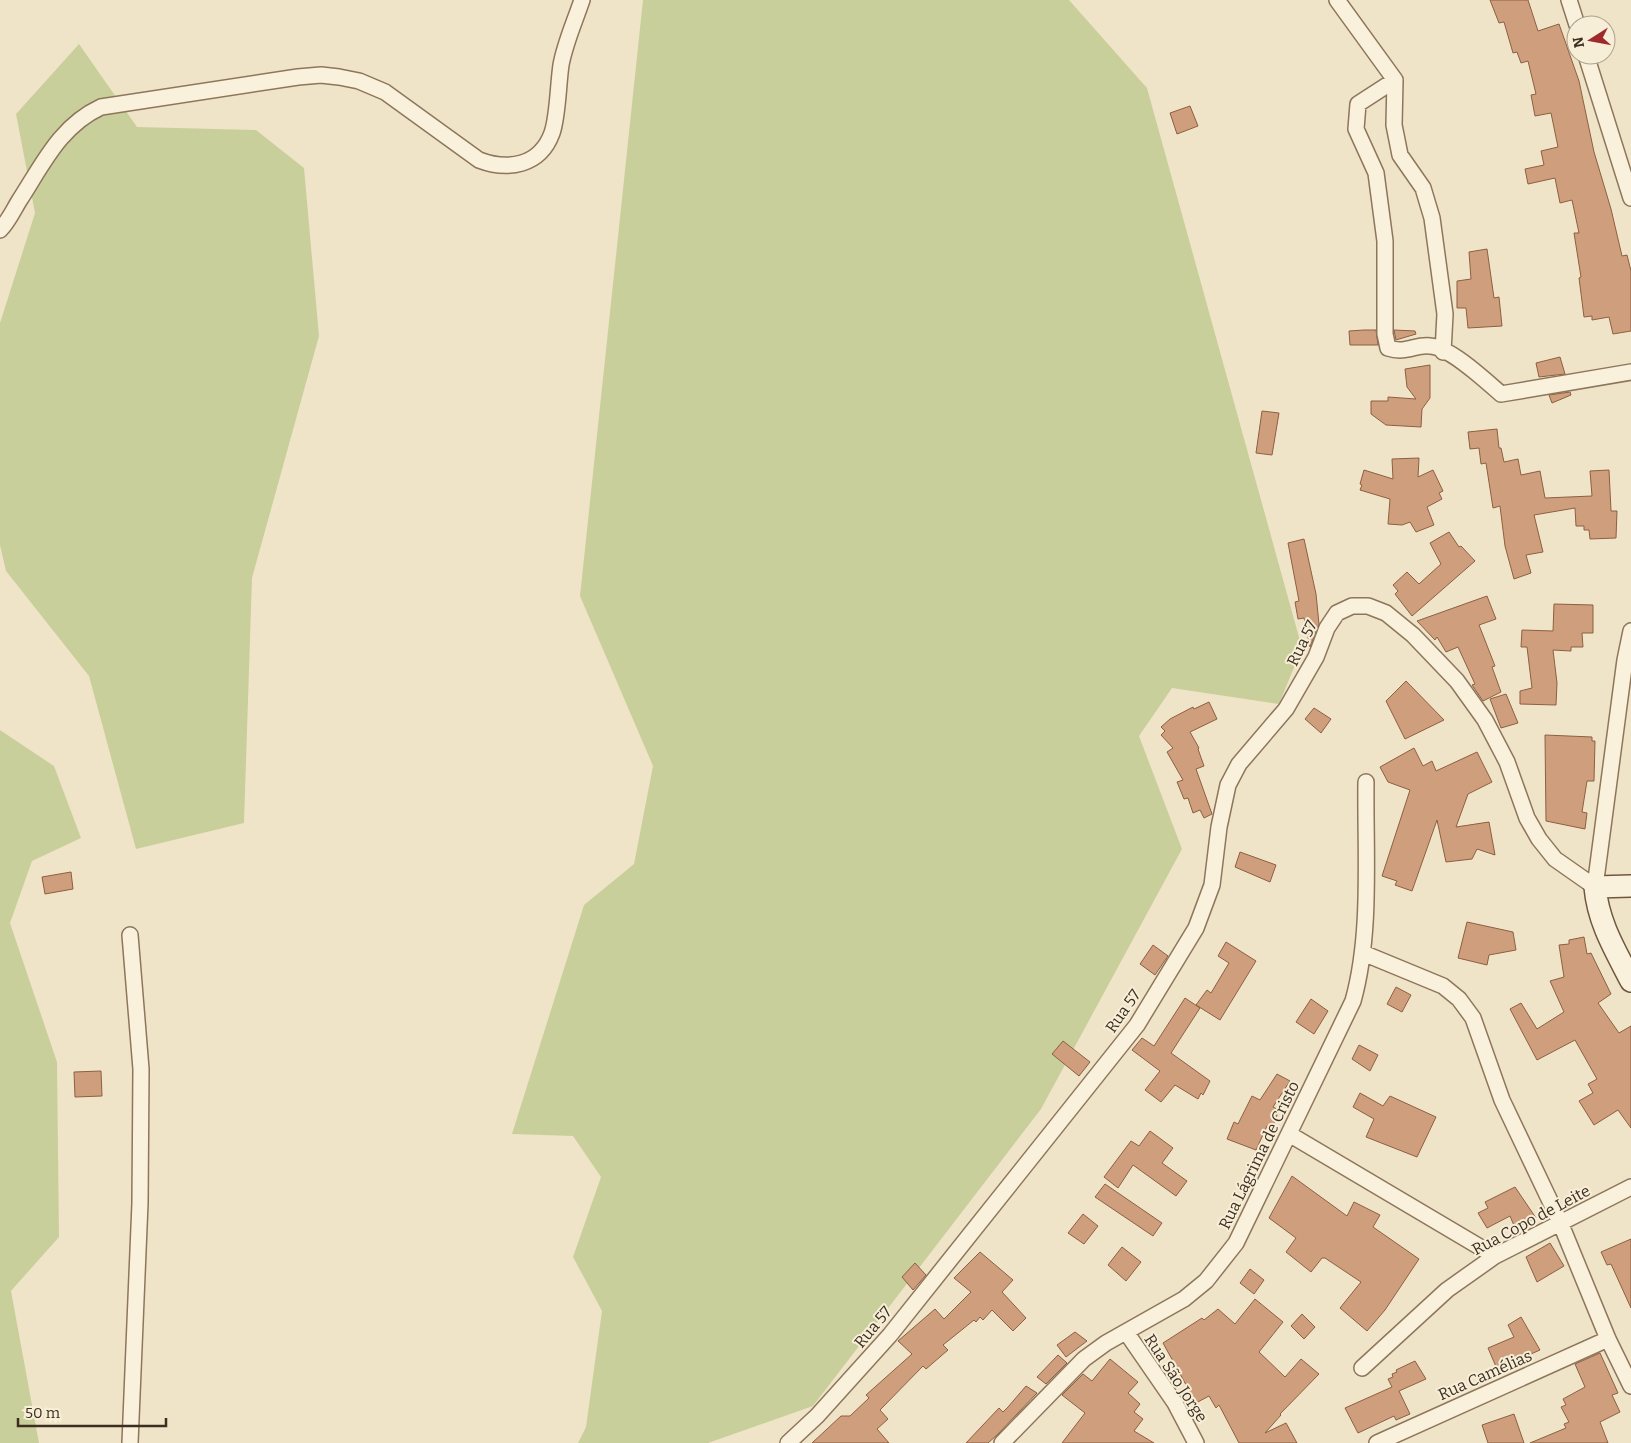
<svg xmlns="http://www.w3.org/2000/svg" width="1631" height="1443" viewBox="0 0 1631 1443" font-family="Bitter,serif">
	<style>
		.green { fill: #c9cf9b }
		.building { fill: #cf9f7d; stroke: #8d5f41 }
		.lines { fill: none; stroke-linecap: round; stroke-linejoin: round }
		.street-casing { stroke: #8d765c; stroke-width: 18 }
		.secondary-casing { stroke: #6f573f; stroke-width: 24 }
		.street { stroke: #faf1dc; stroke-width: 15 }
		.secondary { stroke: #faf1dc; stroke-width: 21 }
		.labels { text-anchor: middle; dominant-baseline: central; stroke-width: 4; stroke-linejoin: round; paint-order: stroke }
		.street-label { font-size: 16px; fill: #3d2e20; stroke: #f7eed8 }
	</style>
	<rect width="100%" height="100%" fill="#f0e4c8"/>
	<path class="green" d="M 643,0 L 1069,0 L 1147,88 L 1302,648 L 1279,704 L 1172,688 L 1139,736 L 1182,849 L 1041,1109 L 813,1406 L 708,1443 L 578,1443 L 586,1427 L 602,1311 L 573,1257 L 601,1177 L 573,1136 L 512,1134 L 584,905 L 634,864 L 653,766 L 580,596 Z
		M 79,44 L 137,127 L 256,130 L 304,168 L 319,336 L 252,578 L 244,823 L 136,849 L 89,676 L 6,571 L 0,545 L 0,323 L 35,213 L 16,114 Z
		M 0,730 L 54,766 L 81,838 L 32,861 L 10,923 L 57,1062 L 59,1237 L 11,1291 L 39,1443 L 0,1443 Z"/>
	<path class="building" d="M 1490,0 L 1528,0 L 1538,31 L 1559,24 L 1579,81 L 1594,152 L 1611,209 L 1622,256 L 1627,255 L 1631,271 L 1631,331 L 1613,334 L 1609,317 L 1592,320 L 1592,316 L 1584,317 L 1579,278 L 1581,277 L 1574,233 L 1579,233 L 1572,200 L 1560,203 L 1555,178 L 1528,184 L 1525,169 L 1544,165 L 1541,151 L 1558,147 L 1551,113 L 1535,116 L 1531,95 L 1536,94 L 1528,61 L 1521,63 L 1517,52 L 1513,53 L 1504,22 L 1499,23 Z
		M 1190,106 L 1198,126 L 1177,134 L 1170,113 Z
		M 1487,249 L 1494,298 L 1499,297 L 1502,326 L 1468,328 L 1466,308 L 1457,308 L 1457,281 L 1471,279 L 1469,252 Z
		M 1364,330 L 1376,330 L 1378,345 L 1350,345 L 1349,331 Z
		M 1394,330 L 1415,331 L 1416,334 L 1396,340 Z
		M 1560,357 L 1565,374 L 1539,377 L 1536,363 Z
		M 1430,365 L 1430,398 L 1422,409 L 1421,427 L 1386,425 L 1371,414 L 1371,401 L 1388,401 L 1388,397 L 1416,399 L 1407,387 L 1405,369 Z
		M 1570,392 L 1571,395 L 1552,403 L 1549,395 Z
		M 1262,411 L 1279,413 L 1272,455 L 1256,453 Z
		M 1497,429 L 1499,448 L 1501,448 L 1504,462 L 1518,459 L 1521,475 L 1540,471 L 1545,498 L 1592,496 L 1590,471 L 1609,470 L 1611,511 L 1617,511 L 1616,538 L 1590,539 L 1589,530 L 1584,530 L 1584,526 L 1576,526 L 1575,508 L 1534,515 L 1543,552 L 1526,555 L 1531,573 L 1514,579 L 1505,546 L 1500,506 L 1493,508 L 1486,463 L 1481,464 L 1479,448 L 1470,449 L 1468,432 Z
		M 1419,458 L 1418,477 L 1433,470 L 1443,491 L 1439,493 L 1442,499 L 1427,507 L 1434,525 L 1416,532 L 1410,522 L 1402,525 L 1388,524 L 1390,499 L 1360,490 L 1362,485 L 1360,484 L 1364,470 L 1393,479 L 1392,459 Z
		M 1449,532 L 1459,547 L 1461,546 L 1475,561 L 1412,616 L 1395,594 L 1398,591 L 1393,585 L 1407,572 L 1419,584 L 1441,564 L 1430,543 Z
		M 1304,539 L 1316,594 L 1319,624 L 1310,647 L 1304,618 L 1298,619 L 1295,602 L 1299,601 L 1288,543 Z
		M 1487,596 L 1496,619 L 1479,625 L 1495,666 L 1492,667 L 1501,692 L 1483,701 L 1472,685 L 1475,684 L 1458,647 L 1446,652 L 1437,637 L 1435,640 L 1417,621 Z
		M 1554,604 L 1593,605 L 1593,633 L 1582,633 L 1583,647 L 1571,647 L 1571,651 L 1553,650 L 1557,683 L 1556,705 L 1520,704 L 1520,691 L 1532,688 L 1527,647 L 1521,647 L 1522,630 L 1553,631 Z
		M 1406,681 L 1444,720 L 1405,739 L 1386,701 Z
		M 1506,694 L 1518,723 L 1501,728 L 1490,699 Z
		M 1209,702 L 1217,719 L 1190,732 L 1199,748 L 1198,749 L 1204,766 L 1196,769 L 1212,814 L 1204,818 L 1200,810 L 1193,813 L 1188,798 L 1184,799 L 1177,782 L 1183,780 L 1167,752 L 1173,748 L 1161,735 L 1165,731 L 1161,727 L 1170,719 L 1193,707 L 1194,709 Z
		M 1314,708 L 1331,719 L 1321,733 L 1305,719 Z
		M 1545,735 L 1592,737 L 1592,741 L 1595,741 L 1594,781 L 1587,781 L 1582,812 L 1587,813 L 1585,829 L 1546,821 Z
		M 1414,748 L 1423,766 L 1432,761 L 1436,771 L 1477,752 L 1492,782 L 1468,794 L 1456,827 L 1489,822 L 1495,855 L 1477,849 L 1472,859 L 1446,862 L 1437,820 L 1412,891 L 1395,885 L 1397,881 L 1382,876 L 1410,790 L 1388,782 L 1380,767 Z
		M 1240,852 L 1276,865 L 1270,882 L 1235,867 Z
		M 71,872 L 73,889 L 45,894 L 42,877 Z
		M 1467,922 L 1513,932 L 1516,950 L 1489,955 L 1487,965 L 1458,958 Z
		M 1584,937 L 1587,954 L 1591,953 L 1611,994 L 1598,1003 L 1619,1033 L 1631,1026 L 1631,1128 L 1618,1110 L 1594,1125 L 1579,1101 L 1593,1093 L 1588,1084 L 1597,1079 L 1575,1040 L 1537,1060 L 1510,1009 L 1521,1003 L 1537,1029 L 1564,1012 L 1550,981 L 1564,977 L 1559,945 L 1569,944 L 1569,940 Z
		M 1226,942 L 1256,961 L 1220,1020 L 1196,1005 L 1207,990 L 1211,993 L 1229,963 L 1218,956 Z
		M 1153,945 L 1168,956 L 1155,975 L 1140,964 Z
		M 1396,987 L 1411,995 L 1402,1012 L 1387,1004 Z
		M 1185,998 L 1200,1008 L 1171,1053 L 1210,1081 L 1203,1095 L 1201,1093 L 1198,1099 L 1175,1085 L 1161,1102 L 1145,1090 L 1160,1071 L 1132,1050 L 1142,1038 L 1154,1046 Z
		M 1311,999 L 1328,1011 L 1314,1034 L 1296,1022 Z
		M 1063,1041 L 1090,1062 L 1079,1076 L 1052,1054 Z
		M 1359,1045 L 1378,1055 L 1370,1071 L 1352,1059 Z
		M 101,1071 L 102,1096 L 75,1097 L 74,1072 Z
		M 1277,1074 L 1290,1081 L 1273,1107 L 1279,1110 L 1272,1128 L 1267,1126 L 1256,1150 L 1227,1139 L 1234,1122 L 1238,1124 L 1252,1096 L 1260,1100 Z
		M 1360,1093 L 1383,1106 L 1390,1096 L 1436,1117 L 1417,1157 L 1366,1137 L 1374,1119 L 1353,1107 Z
		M 1150,1131 L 1173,1148 L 1162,1163 L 1187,1181 L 1176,1196 L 1133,1165 L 1118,1188 L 1104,1177 L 1131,1141 L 1139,1146 Z
		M 1292,1176 L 1347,1216 L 1354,1202 L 1380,1215 L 1373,1227 L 1419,1259 L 1385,1310 L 1367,1331 L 1340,1308 L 1361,1282 L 1325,1258 L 1322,1258 L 1311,1272 L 1286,1252 L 1296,1238 L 1269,1218 Z
		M 1105,1184 L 1162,1223 L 1153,1236 L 1095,1197 Z
		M 1515,1187 L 1536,1218 L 1515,1228 L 1510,1216 L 1487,1228 L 1478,1213 L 1488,1208 L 1485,1202 Z
		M 1083,1214 L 1098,1226 L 1084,1244 L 1068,1233 Z
		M 1631,1239 L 1631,1308 L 1611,1264 L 1607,1265 L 1601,1252 Z
		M 1550,1243 L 1564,1266 L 1537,1282 L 1526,1257 Z
		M 1122,1247 L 1141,1262 L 1126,1281 L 1108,1265 Z
		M 980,1252 L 1013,1280 L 1002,1292 L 1026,1318 L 1013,1331 L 992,1310 L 983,1320 L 980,1317 L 976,1322 L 974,1320 L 943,1345 L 948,1350 L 926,1369 L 923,1366 L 880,1410 L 888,1419 L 877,1429 L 889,1443 L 812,1443 L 841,1416 L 850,1416 L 869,1398 L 866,1395 L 912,1354 L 898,1341 L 935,1309 L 944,1319 L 971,1292 L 954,1278 Z
		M 915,1263 L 926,1275 L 913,1290 L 902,1277 Z
		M 1250,1269 L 1264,1280 L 1254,1294 L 1240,1283 Z
		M 1255,1299 L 1283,1322 L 1259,1352 L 1285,1377 L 1301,1359 L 1319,1374 L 1280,1414 L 1281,1415 L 1265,1433 L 1286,1423 L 1297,1443 L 1239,1443 L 1219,1405 L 1216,1408 L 1209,1396 L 1196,1403 L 1163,1343 L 1202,1318 L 1204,1320 L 1218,1309 L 1235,1324 Z
		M 1302,1314 L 1315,1327 L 1304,1339 L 1291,1326 Z
		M 1521,1317 L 1540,1350 L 1497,1369 L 1488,1348 L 1514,1337 L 1508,1325 Z
		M 1075,1332 L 1087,1341 L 1066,1357 L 1057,1345 Z
		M 1600,1353 L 1618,1393 L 1612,1395 L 1620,1412 L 1600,1422 L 1608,1443 L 1530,1443 L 1566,1428 L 1564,1424 L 1569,1422 L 1561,1407 L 1566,1405 L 1563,1399 L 1585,1387 L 1575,1364 Z
		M 1058,1355 L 1067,1363 L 1046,1384 L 1037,1377 Z
		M 1110,1359 L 1138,1382 L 1128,1393 L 1140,1404 L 1134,1412 L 1143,1419 L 1134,1431 L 1154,1443 L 1062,1443 L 1085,1413 L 1062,1395 L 1083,1374 L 1092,1381 Z
		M 1415,1361 L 1426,1379 L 1399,1391 L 1410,1414 L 1396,1420 L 1394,1416 L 1358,1433 L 1345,1408 L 1392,1387 L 1388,1379 L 1393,1377 L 1392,1374 L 1397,1372 L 1396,1370 Z
		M 1026,1386 L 1037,1393 L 997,1435 L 988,1443 L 966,1443 L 999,1408 L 1003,1412 L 1008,1407 Z
		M 1514,1414 L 1524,1443 L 1488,1443 L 1482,1425 Z"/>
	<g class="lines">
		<g class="street-casing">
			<path id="street" d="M 1337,0 L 1395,80 L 1358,104 L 1356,129 L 1376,173 L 1385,241 L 1385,334 L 1388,348 C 1407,354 1415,344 1430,346 C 1450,347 1486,381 1501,394 L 1631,372
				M 1569,0 L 1577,25
				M 1586,55 L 1631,198
				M 1395,80 L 1394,125 L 1400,155 L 1423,188 L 1432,218 L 1445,314 L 1443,352
				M 0,230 C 8,222 13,211 19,201 C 43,164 60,126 101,107 L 298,77 L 321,75 L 339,77 L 359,81 L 385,92 L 479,160 C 508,171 540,166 552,133 C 558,116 558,85 561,65 C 565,43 575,21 582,0
				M 1363,953 L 1443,986 L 1459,999 L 1473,1018 L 1502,1100 L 1560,1222 L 1608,1339 L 1631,1386
				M 1289,1134 L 1495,1256
				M 1126,1332 L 1175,1403 L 1196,1443
				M 1362,1368 L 1447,1290 L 1495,1256 L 1631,1187
				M 130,1443 L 140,1203 L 141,1069 L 130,935
				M 788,1443 L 817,1416 L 890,1335 L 1137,1025 L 1196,928 L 1212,885 L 1219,827 L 1228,785 L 1239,764 L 1286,709 L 1316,657 L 1327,628 L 1337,613 L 1352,606 L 1368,606 L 1386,613 L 1413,635 L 1457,681 L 1485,720 L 1507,762 L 1527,818 L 1539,839 L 1555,859 L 1595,887 L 1625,660 L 1631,631
				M 1002,1443 L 1084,1359 L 1106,1343 L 1184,1299 L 1206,1281 L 1236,1243 L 1353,1001 C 1372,933 1365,852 1366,782
				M 1377,1443 L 1608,1339"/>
		</g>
		<g class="secondary-casing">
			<path id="secondary" d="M 1631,886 L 1595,887 C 1598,922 1615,950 1631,981"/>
		</g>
		<use href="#street" class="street"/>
		<use href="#secondary" class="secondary"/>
	</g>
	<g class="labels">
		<g class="street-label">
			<text transform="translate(1302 643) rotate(-64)">Rua 57</text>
			<text transform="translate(1123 1011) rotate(-55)">Rua 57</text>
			<text transform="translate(1259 1155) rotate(-64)">Rua Lágrima de Cristo</text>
			<text transform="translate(1531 1220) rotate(-28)">Rua Copo de Leite</text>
			<text transform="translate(873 1327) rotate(-50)">Rua 57</text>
			<text transform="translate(1485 1375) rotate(-24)">Rua Camélias</text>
			<text transform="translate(1176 1378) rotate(57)">Rua São Jorge</text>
		</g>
	</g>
	<g transform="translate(1591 40) rotate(259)"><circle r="24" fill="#f7eed8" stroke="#ada18e"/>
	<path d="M0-4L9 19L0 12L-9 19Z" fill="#9e2a2b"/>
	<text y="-8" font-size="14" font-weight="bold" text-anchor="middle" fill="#3d2e20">N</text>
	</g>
	<path d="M18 1418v8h148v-8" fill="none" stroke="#3d2e20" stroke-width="2.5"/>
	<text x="25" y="1418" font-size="15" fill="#3d2e20" stroke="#f7eed8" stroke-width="4" paint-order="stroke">50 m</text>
</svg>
